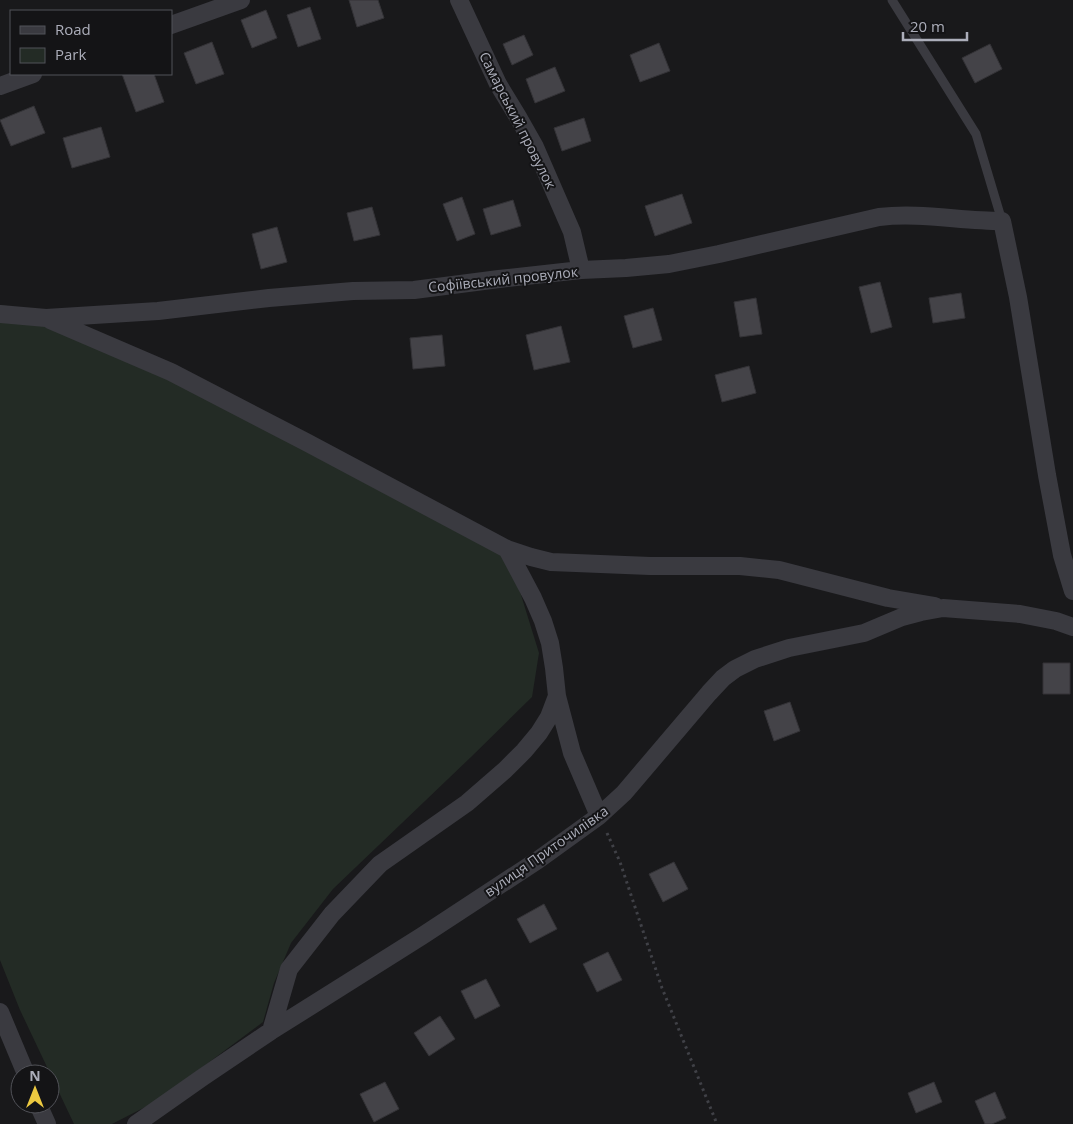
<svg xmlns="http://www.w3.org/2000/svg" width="1073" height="1124" viewBox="0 0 1073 1124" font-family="'Open Sans',sans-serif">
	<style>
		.green { fill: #232b25 }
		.building { fill: #444348; stroke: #343337 }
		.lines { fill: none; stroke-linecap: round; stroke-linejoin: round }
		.path { stroke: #404147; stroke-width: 3; stroke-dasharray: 2.5 4; stroke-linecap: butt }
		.lane { stroke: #3a3a40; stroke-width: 9 }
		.street { stroke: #3a3a40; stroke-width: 18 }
		.labels { text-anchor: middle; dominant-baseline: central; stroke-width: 4; stroke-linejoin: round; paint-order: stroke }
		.street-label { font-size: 14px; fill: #acaeba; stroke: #141416 }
	</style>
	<rect width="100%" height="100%" fill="#19191b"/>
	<path class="green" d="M 0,305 L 53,312 L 488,540 L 513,569 L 539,653 L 532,697 L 471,757 L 333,889 L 291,943 L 274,983 L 263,1022 L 157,1101 L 112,1124 L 74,1124 L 20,1010 L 0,960 Z"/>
	<path class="building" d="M 349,0 L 378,0 L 384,18 L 357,27 Z
		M 310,7 L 321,39 L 298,47 L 287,15 Z
		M 266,10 L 277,38 L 252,48 L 241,20 Z
		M 524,35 L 533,55 L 512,65 L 503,44 Z
		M 212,42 L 224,74 L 196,84 L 184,53 Z
		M 659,43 L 670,71 L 640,82 L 630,55 Z
		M 990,44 L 1002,69 L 975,83 L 962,58 Z
		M 555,67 L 565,91 L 535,103 L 526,79 Z
		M 122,74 L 154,74 L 164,102 L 136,112 Z
		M 34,106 L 45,133 L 11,146 L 0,120 Z
		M 584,118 L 591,141 L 562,151 L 554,128 Z
		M 101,127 L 110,157 L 72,168 L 63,138 Z
		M 682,194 L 692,223 L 655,236 L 645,206 Z
		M 462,197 L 475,234 L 457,241 L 443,204 Z
		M 513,200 L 521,226 L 491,235 L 483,209 Z
		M 372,207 L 380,235 L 354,241 L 347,213 Z
		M 277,227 L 287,262 L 261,269 L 252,234 Z
		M 880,282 L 892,327 L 871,333 L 859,287 Z
		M 961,293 L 965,318 L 933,323 L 929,298 Z
		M 756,298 L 762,334 L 740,337 L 734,302 Z
		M 653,308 L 662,340 L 633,348 L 624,316 Z
		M 561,326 L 570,362 L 534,370 L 526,335 Z
		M 442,335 L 445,366 L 413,369 L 410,338 Z
		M 749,366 L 756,393 L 722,402 L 715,375 Z
		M 1043,663 L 1070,663 L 1070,694 L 1043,694 Z
		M 790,702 L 800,731 L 774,741 L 764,711 Z
		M 674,862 L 688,889 L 663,902 L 649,874 Z
		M 544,904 L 557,929 L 530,943 L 517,919 Z
		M 608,952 L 622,980 L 597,992 L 583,964 Z
		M 486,979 L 500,1006 L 475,1019 L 461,991 Z
		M 440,1016 L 455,1039 L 429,1056 L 414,1033 Z
		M 385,1082 L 399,1109 L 374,1122 L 360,1094 Z
		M 934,1082 L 942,1102 L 916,1113 L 908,1093 Z
		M 995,1092 L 1006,1118 L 992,1124 L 985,1124 L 975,1101 Z"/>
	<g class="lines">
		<path class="path" d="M 607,833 L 620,862 L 662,988 L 717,1124"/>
		<path class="lane" d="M 892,0 L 976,134 L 1002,221"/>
		<path class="street" d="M 459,0 L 498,84 L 518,117 L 535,147 L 572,232 L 581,270
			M 171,25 L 241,0
			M 0,86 L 33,74
			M 0,314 L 46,318 L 158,311 L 269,298 L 353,291 L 414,290 L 499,279 L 581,270 L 626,268 L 669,264 L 719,254 L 879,217 C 920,212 960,221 1002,221 L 1018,297 L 1047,475 L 1062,555 L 1073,591
			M 50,320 L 171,372 L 306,442 L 507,549 L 533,598 L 543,621 L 550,643 L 554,668 L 557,696 L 549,717 L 539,733 L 524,751 L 505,770 L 467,803 L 380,864 L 332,914 L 289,969 L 271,1031
			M 507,549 L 531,557 L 551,562 L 650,566 L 740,566 L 779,570 L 888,598 L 935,606
			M 557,696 L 572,753 L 599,816
			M 0,1012 L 26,1074
			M 38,1104 L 47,1124
			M 136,1124 L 203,1077 L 271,1031 L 422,936 L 538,860 L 599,816 L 624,793 L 709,693 L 723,678 L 735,669 L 755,659 L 789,648 L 864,633 L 902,617 L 921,612 L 943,608 L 1020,614 L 1056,621 L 1073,627"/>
	</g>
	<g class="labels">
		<g class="street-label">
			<text transform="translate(518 120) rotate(63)">Самарський провулок</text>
			<text transform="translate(503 279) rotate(-6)">Софіївський провулок</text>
			<text transform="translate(546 851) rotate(-35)">вулиця Приточилівка</text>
		</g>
	</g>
	<rect x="10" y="10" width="162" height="65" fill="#141416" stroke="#515258"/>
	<rect x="20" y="26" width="25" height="8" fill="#3a3a40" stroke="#515258"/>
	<text x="55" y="35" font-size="15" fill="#acaeba">Road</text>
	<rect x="20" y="48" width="25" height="15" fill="#232b25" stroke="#515258"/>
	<text x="55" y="60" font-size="15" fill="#acaeba">Park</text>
	<g transform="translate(35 1089)"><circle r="24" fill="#141416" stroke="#515258"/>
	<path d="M0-4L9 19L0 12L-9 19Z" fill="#ecc940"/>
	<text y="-8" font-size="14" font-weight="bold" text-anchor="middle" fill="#acaeba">N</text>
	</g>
	<path d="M903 32v8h64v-8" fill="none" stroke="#acaeba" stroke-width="2.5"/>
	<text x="910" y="32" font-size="15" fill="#acaeba" stroke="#141416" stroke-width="4" paint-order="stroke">20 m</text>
</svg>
